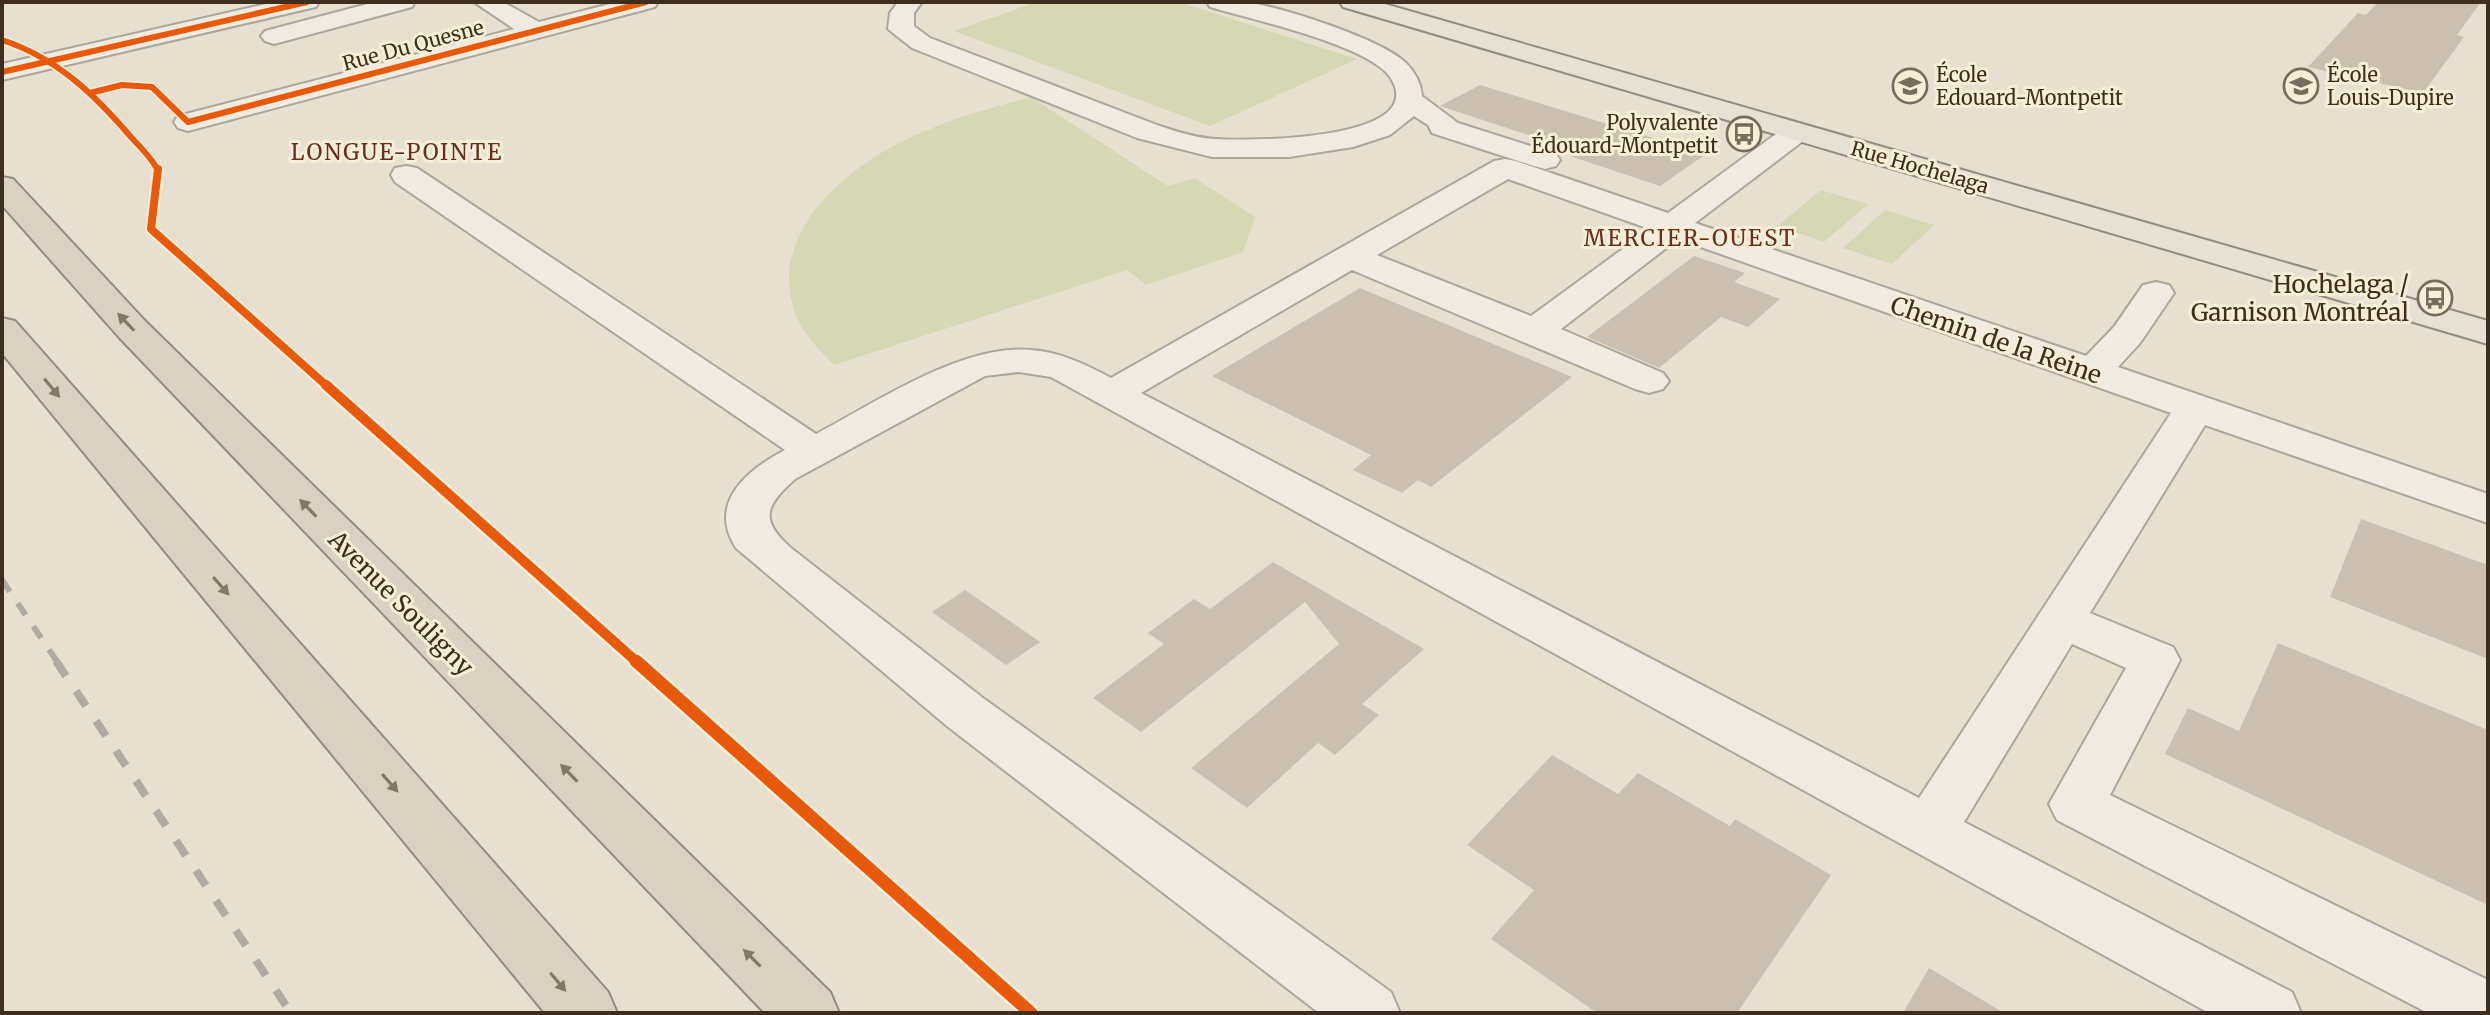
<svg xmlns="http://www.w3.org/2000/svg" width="2490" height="1015" viewBox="0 0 2490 1015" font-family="Merriweather,serif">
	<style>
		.green { fill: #d6d7b3 }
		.building { fill: #cbbfb2 }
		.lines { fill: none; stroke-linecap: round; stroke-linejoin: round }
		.minor-casing { stroke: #ada599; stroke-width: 4 }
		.major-casing { stroke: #928b80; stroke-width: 4 }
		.highway-casing { stroke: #928b80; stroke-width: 4 }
		.minor { fill: #efebe3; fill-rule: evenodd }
		.major { fill: #e6e1d4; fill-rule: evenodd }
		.highway { fill: #dad1c2; fill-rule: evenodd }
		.rail-far1 { stroke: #afaaa2; stroke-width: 6; stroke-dasharray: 14 14; stroke-linecap: butt }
		.rail { stroke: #afaaa2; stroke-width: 8; stroke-dasharray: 18 18; stroke-linecap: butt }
		.cycleway-far3-casing { stroke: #f7eed8; stroke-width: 9 }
		.cycleway-far2-casing { stroke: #f7eed8; stroke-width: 12 }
		.cycleway-far1-casing { stroke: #f7eed8; stroke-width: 15 }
		.cycleway-casing { stroke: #f7eed8; stroke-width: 18 }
		.cycleway-far3 { stroke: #e8590c; stroke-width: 6 }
		.cycleway-far2 { stroke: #e8590c; stroke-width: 8 }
		.cycleway-far1 { stroke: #e8590c; stroke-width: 10 }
		.cycleway { stroke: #e8590c; stroke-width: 13 }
		.oneway { fill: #847769 }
		.labels { text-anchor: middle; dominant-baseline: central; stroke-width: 6; stroke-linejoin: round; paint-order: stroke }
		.far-street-label { font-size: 20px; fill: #3d2e20; stroke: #f7eed8 }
		.far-poi-label { font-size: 20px; fill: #3d2e20; stroke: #f7eed8; text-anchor: start }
		.far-neighbourhood-label { font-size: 22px; letter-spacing: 2px; fill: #6b2e1e; stroke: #f7eed8 }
		.poi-label { font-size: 24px; fill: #3d2e20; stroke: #f7eed8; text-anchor: end }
		.street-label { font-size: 24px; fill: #3d2e20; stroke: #f7eed8 }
	</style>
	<rect width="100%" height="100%" fill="#e7e0d1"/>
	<path class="green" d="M 1037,2 L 1179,2 L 1357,59 L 1210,126 L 954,31 Z
		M 1031,97 L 1168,186 L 1195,178 L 1255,217 L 1243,252 L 1146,285 L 1127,270 L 834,365 C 815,346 796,326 791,299 C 776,225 850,166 909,138 C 949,119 989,108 1031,97 Z
		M 1821,190 L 1868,204 L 1824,242 L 1777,226 Z
		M 1885,210 L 1934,225 L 1892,264 L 1843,248 Z"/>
	<path class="building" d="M 2378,2 L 2481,2 L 2457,35 L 2464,37 L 2423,93 L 2308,67 L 2358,13 L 2366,15 Z
		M 1480,85 L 1706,154 L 1660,186 L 1570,156 L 1577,151 L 1440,106 Z
		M 1694,256 L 1745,273 L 1734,282 L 1780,299 L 1748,327 L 1721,317 L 1659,368 L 1587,337 Z
		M 1360,288 L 1572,377 L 1431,487 L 1418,480 L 1402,493 L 1353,470 L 1371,455 L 1212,376 Z
		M 2361,519 L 2488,565 L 2488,659 L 2330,597 Z
		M 1273,562 L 1424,649 L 1362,704 L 1379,715 L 1335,755 L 1318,743 L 1247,808 L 1191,768 L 1339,644 L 1305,602 L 1141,732 L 1093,698 L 1164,644 L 1148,633 L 1194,599 L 1210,609 Z
		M 965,590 L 1040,642 L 1006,665 L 932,612 Z
		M 2278,643 L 2488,730 L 2488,905 L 2165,754 L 2188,708 L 2239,731 Z
		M 1552,755 L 1618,794 L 1638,773 L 1730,826 L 1735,819 L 1831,875 L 1737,1013 L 1597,1013 L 1491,939 L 1534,890 L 1467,845 Z
		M 1929,968 L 2004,1013 L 1903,1013 Z"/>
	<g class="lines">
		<g class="minor-casing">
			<path id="minor" d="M 275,2 L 319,2 L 316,7 L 307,9 L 2,80 L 2,64 Z
				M 375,2 L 415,2 L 412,7 L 274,44 L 265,41 L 261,36 L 265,31 Z
				M 474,2 L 503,2 L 539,22 L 618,2 L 658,2 L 655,7 L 188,131 L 178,128 L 174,122 L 178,116 L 514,29 Z
				M 898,2 L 922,2 L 914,13 L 914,26 L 930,38 L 1157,125 C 1177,132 1196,138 1216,139 C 1243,141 1433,142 1390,77 C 1369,45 1250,19 1210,7 L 1207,2 C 1219,2 1232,1 1244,2 C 1280,6 1381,39 1406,63 C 1415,72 1421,83 1422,96 L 1458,123 L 1556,154 L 1560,160 L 1556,166 L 1545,169 L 1534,166 L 1432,133 L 1428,125 L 1414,116 L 1390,135 L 1353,147 L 1289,157 L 1212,157 L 1137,138 L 912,48 L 888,29 L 890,13 Z
				M 1797,123 L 1807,126 L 1812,132 L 1807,138 L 1695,223 L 2086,356 L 2114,327 L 2143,285 L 2156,282 L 2169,285 L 2174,293 L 2140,343 L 2118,367 L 2488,494 L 2488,523 L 2205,425 L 2090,613 L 2173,647 L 2180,660 L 2110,795 L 2488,980 L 2488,1013 L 2428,1013 L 2057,820 L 2049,804 L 2126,668 L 2072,644 L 1964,822 L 2292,992 L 2301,1013 L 2209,1013 L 1051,377 L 1019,372 L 985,376 L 795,479 C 765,506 759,520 791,548 L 983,698 L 1391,992 L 1400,1013 L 1319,1013 L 947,726 L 736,548 C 707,503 747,470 785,450 L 395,182 L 391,175 L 395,168 L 406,166 L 417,168 L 816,434 C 877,402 962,344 1031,350 C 1060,352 1085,364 1111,378 L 1494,161 L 1505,159 L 1516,161 L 1668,213 L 1787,126 ZM 1508,179 L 1650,229 L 1531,316 L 1377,255 ZM 1678,239 L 2171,413 L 1919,798 L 1141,393 L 1352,270 L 1635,389 L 1649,393 L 1663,389 L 1669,381 L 1663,373 L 1561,329 Z"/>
		</g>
		<g class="major-casing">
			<path id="major" d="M 1340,2 L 1378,2 L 2488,321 L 2488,344 L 1343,7 Z"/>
		</g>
		<g class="highway-casing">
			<path id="highway" d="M 2,177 L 13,179 L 145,321 L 830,992 L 839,1013 L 765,1013 L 119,337 L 2,205 Z
				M 2,318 L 15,321 L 608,992 L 617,1013 L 545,1013 L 2,353 Z"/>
		</g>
		<use href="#minor" class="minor"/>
		<use href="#major" class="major"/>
		<use href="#highway" class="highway"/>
		<path class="rail-far1" d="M 2,580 L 58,663"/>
		<path class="rail" d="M 56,661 L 291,1013"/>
		<g class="cycleway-far3-casing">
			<path id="cycleway-far3" d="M 2,40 C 57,58 94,94 131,137 C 140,147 153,159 158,171
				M 2,72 L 307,2
				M 90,93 L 122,85 L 152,87 L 188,122 L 646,2"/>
		</g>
		<g class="cycleway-far2-casing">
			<path id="cycleway-far2" d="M 158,169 L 151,229 L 328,387"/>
		</g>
		<g class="cycleway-far1-casing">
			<path id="cycleway-far1" d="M 326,385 L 638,663"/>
		</g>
		<g class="cycleway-casing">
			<path id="cycleway" d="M 636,661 L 1031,1013"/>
		</g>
		<use href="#cycleway-far3" class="cycleway-far3"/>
		<use href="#cycleway-far2" class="cycleway-far2"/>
		<use href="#cycleway-far1" class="cycleway-far1"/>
		<use href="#cycleway" class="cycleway"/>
	</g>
	<defs><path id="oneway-solid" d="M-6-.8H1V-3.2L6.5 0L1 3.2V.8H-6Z" transform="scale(2)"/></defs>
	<g class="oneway">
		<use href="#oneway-solid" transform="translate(126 322) rotate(-133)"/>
		<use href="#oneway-solid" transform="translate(52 388) rotate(50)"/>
		<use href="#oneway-solid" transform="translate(308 508) rotate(-134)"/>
		<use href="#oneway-solid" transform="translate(221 586) rotate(49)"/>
		<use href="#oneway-solid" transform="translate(569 773) rotate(-134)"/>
		<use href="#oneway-solid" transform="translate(390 783) rotate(49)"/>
		<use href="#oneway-solid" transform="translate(752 958) rotate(-135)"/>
		<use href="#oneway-solid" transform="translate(558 982) rotate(50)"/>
	</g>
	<defs>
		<g id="school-ring" transform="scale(1.8)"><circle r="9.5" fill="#f7eed8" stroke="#786c5e" stroke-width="1.5"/><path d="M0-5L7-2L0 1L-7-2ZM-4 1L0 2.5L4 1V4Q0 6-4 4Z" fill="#786c5e"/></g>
		<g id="bus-ring" transform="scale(1.8)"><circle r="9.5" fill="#f7eed8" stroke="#786c5e" stroke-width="1.5"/><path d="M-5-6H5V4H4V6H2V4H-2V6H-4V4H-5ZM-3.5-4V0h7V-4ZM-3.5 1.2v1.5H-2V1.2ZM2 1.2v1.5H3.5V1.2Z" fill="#786c5e"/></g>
	</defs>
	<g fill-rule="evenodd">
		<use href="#school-ring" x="1910" y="86"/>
		<use href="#school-ring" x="2301" y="86"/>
		<use href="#bus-ring" x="1744" y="134"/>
		<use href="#bus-ring" x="2435" y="298"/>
	</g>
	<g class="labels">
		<g class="far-street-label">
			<text transform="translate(413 45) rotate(-15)">Rue Du Quesne</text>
			<text transform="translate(1920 167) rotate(16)">Rue Hochelaga</text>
		</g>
		<g class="far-poi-label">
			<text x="1936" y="74">École<tspan x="1936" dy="23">Edouard-Montpetit</tspan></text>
			<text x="2327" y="74">École<tspan x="2327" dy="23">Louis-Dupire</tspan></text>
			<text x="1718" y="122" text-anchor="end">Polyvalente<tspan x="1718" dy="23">Édouard-Montpetit</tspan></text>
		</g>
		<g class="far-neighbourhood-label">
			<text x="397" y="152">LONGUE-POINTE</text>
			<text x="1690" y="238">MERCIER-OUEST</text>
		</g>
		<g class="poi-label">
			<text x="2409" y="284">Hochelaga /<tspan x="2409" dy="28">Garnison Montréal</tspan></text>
		</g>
		<g class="street-label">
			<text transform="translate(1996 340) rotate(19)">Chemin de la Reine</text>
			<text transform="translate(401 603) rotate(45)">Avenue Souligny</text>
		</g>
	</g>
	<rect width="2490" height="1015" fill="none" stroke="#3d2e20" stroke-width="8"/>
</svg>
